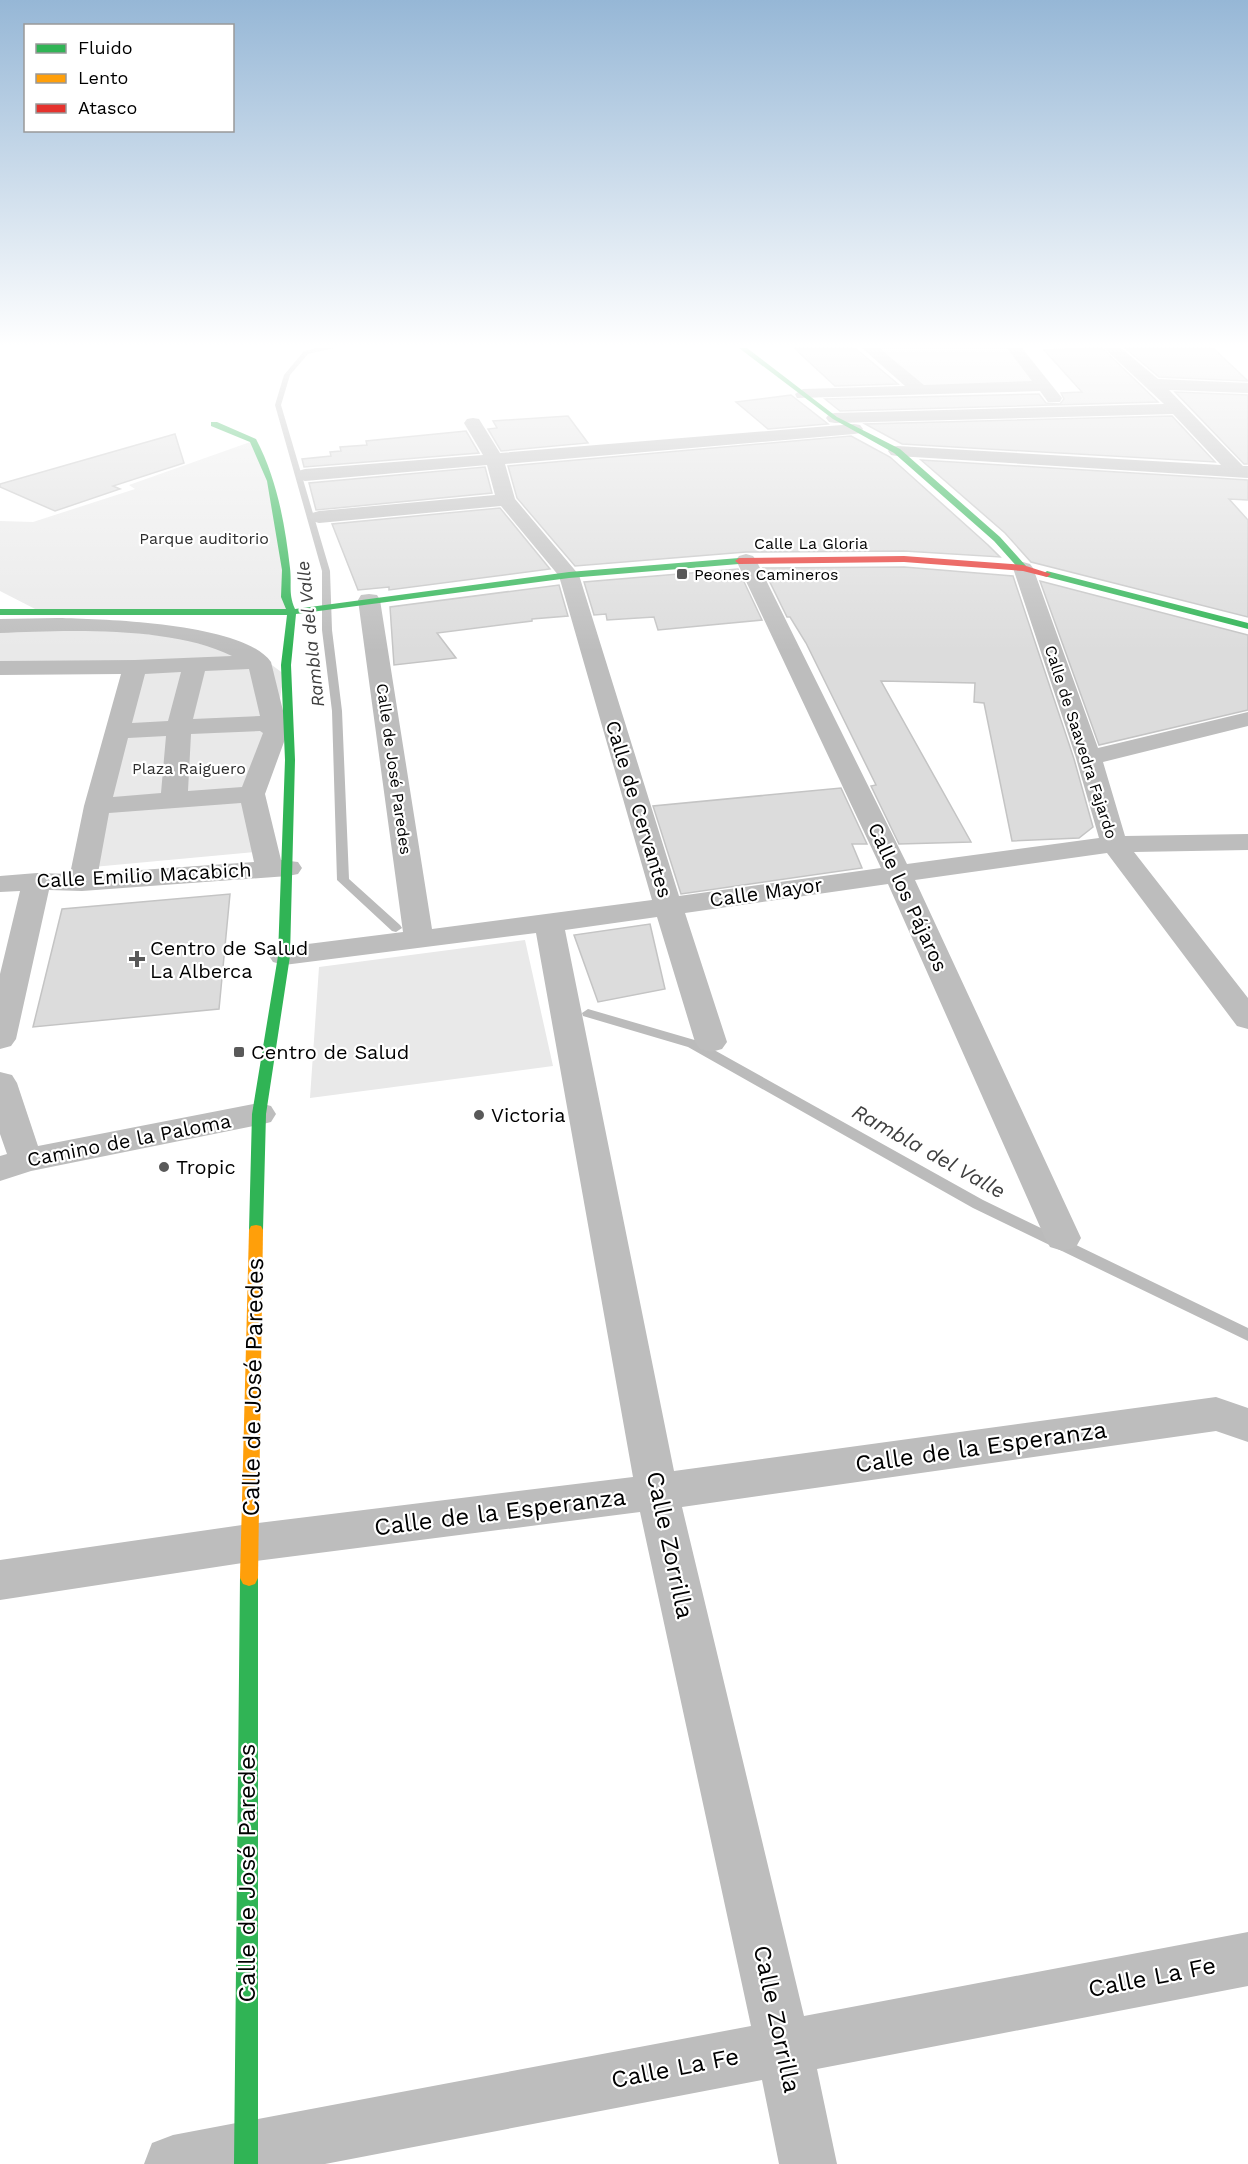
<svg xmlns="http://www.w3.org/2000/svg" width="1248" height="2164" viewBox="0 0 1248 2164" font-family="'Work Sans',sans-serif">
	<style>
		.green { fill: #e9e9e9 }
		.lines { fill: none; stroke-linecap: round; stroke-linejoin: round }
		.stream { fill: #bbb; fill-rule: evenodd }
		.building { fill: #dcdcdc; stroke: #c4c4c4; stroke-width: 1.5 }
		.street { fill: #bdbdbd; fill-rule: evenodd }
		.fast { fill: #30b455; fill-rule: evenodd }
		.slow { fill: #ff9f0a; fill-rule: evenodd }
		.jam { fill: #e5322d; fill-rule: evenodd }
		.poi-dot { fill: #595959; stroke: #fff; stroke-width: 2 }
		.labels { text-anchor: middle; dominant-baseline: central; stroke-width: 4.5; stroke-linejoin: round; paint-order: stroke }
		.far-park-label { font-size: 16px; fill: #2e2e2e; stroke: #fff }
		.far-street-label { font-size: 16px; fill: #000; stroke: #fff }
		.far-poi-label { font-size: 16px; fill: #000; stroke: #fff; text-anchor: start }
		.far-water-label { font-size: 18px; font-style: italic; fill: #3f3f3f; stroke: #fff }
		.street-label { font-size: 20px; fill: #000; stroke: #fff }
		.poi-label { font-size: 20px; fill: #000; stroke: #fff; text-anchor: start }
		.water-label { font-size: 21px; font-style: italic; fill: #3f3f3f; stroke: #fff }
		.near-street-label { font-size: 24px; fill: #000; stroke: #fff }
	</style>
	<rect width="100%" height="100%" fill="#fff"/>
	<path class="green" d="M 869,348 L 1014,348 L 1044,386 L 920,390 Z
		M 253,441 L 271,481 L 292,612 L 41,612 L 0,591 L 0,521 L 33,522 L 135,489 L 129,485 Z
		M 39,622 L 245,645 L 284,674 L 255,852 L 93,867 L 130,671 L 0,673 L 0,623 Z
		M 525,940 L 553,1066 L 310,1098 L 319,967 Z"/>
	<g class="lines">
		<path class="stream" d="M 317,348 L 334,348 L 308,354 L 290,375 L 281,405 L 330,571 L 332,630 L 342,711 L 349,879 L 400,925 L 402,928 L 396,932 L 392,931 L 337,880 L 332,711 L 322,630 L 322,571 L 275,405 L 284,375 L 304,351 Z
			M 588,1009 L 698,1041 L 983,1200 L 1248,1328 L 1248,1341 L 973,1208 L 688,1047 L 583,1016 L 582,1013 Z"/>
	</g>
	<path class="building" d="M 794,348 L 855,348 L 898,384 L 835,386 Z
		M 1087,348 L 1102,348 L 1158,402 L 840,411 L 825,399 L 1039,394 L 1046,403 L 1060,404 L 1064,399 L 1061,393 L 1082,392 L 1044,350 Z
		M 1125,348 L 1213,348 L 1248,381 L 1159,377 Z
		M 1175,392 L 1248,395 L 1248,464 L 1244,464 Z
		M 791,395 L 828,424 L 768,429 L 736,402 Z
		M 568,416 L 588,443 L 501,451 L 488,429 L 497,428 L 493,421 Z
		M 1172,416 L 1215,462 L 902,444 L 865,424 Z
		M 466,431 L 479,453 L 304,467 L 302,459 L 331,456 L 330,452 L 341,451 L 340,447 L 367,445 L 366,441 Z
		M 175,434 L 184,463 L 113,486 L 120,489 L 55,511 L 0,487 L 0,484 Z
		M 851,436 L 890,457 L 988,545 L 1000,557 L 904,551 L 746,552 L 575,566 L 517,498 L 508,466 Z
		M 921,460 L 1248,480 L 1248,500 L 1229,499 L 1248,520 L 1248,617 L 1031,562 L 1005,533 Z
		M 485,467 L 492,493 L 316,510 L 309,483 Z
		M 500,508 L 550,569 L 389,590 L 389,587 L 358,590 L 332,524 Z
		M 904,567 L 1013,576 L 1074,759 L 1093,827 L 1079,838 L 1012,841 L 984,703 L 974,702 L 975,683 L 881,681 L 971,842 L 899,844 L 871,786 L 876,785 L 806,643 L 790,617 L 787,617 L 763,568 Z
		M 738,569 L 762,620 L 658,630 L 654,617 L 607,620 L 606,614 L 594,615 L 584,582 Z
		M 1040,581 L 1248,635 L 1248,710 L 1099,745 Z
		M 559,585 L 568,616 L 532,619 L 532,621 L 437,633 L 456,658 L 394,665 L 390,607 Z
		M 841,788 L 867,844 L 852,844 L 862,868 L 681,894 L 653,806 Z
		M 230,894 L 219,1009 L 33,1027 L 62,909 Z
		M 650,924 L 665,989 L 598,1002 L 574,935 Z"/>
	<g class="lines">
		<path class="street" d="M 862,348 L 879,348 L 924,385 L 1032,381 L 1007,348 L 1022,348 L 1062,398 L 1060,402 L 1048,402 L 1040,391 L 797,398 L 795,394 L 803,389 L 905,386 Z
			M 1104,348 L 1121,348 L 1158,379 L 1248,383 L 1248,393 L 1169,390 L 1243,466 L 1248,466 L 1248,478 L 897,456 L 891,455 L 888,451 L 891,447 L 897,446 L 1221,465 L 1173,414 L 835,423 L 829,422 L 826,418 L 829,414 L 835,413 L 1164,404 Z
			M 473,418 L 479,419 L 500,453 L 854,424 L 860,425 L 863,429 L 860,433 L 854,434 L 505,464 L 515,499 L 579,575 L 679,896 L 881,868 L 736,560 L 739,556 L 746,554 L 753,556 L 756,560 L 907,864 L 1099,838 L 1076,758 L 1013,568 L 1016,564 L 1023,562 L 1030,564 L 1033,568 L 1098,748 L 1248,712 L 1248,726 L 1103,762 L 1125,836 L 1248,834 L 1248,850 L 1134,852 L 1248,998 L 1248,1029 L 1237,1026 L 1107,853 L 915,880 L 1081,1238 L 1076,1247 L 1063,1251 L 1050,1247 L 1045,1238 L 888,884 L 685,913 L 727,1042 L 722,1049 L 711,1052 L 700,1049 L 695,1042 L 657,917 L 565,930 L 674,1471 L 1216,1397 L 1248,1408 L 1248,1442 L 1216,1431 L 682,1507 L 804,2016 L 1248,1932 L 1248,1986 L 817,2069 L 837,2164 L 779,2164 L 762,2080 L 325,2164 L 144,2164 L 152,2143 L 173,2135 L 751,2026 L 640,1512 L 249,1562 L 0,1600 L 0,1560 L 249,1524 L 633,1477 L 536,933 L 284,965 L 273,962 L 269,956 L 273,950 L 284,947 L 403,932 L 358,600 L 361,595 L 369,594 L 377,595 L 380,600 L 432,929 L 652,900 L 559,576 L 501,506 L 319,523 L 312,521 L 309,517 L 312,513 L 319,511 L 495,495 L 487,465 L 305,481 L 298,479 L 296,475 L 298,471 L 305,469 L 483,455 L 464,423 L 467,419 Z
			M 58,618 C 104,619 244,623 271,662 L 288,731 L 265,794 L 281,860 L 298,862 L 302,868 L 298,874 L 288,876 L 82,891 L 49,890 L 16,1039 L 11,1046 L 0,1049 L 0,974 L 20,891 L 0,892 L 0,876 L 37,873 L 70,874 L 84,806 L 121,674 L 0,675 L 0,661 L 135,660 L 232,656 C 173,626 66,630 0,633 L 0,619 ZM 249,669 L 260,716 L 193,719 L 205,671 ZM 181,672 L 168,721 L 132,723 L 145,674 ZM 260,731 L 263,733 L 242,787 L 188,791 L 191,734 ZM 166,736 L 161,793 L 113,797 L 128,738 ZM 241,803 L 254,862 L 98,873 L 109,813 Z
			M 0,1072 L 12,1075 L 17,1083 L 38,1146 L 259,1103 L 271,1106 L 276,1114 L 271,1122 L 259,1125 L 31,1171 L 0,1181 L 0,1156 L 7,1154 L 0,1134 Z"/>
		<path class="fast" d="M 739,348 L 747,348 L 837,417 L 900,449 L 1000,537 L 1026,566 L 1026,570 L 1020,570 L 994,541 L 894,453 L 833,419 Z
			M 211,422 L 217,422 L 256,439 C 277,479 285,524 290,568 C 292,585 288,593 295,609 L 569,572 L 739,558 L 743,561 L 739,564 L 569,578 L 296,614 L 291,665 L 295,760 L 290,956 L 266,1114 L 263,1230 L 261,1234 L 251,1234 L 249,1230 L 252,1114 L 278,956 L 285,760 L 281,665 L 287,615 L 0,615 L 0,609 L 286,609 L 281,597 L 282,570 L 267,481 L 250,442 L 211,426 Z
			M 1047,571 L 1248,623 L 1248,629 L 1044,576 L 1043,574 Z
			M 249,1570 L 255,1572 L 258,1578 L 258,2164 L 234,2164 L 240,1578 L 243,1572 Z"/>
		<path class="slow" d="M 256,1225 L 261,1226 L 263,1230 L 258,1578 L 255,1584 L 249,1586 L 243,1584 L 240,1578 L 249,1230 L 251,1226 Z"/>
		<path class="jam" d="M 904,556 L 1023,565 L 1051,574 L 1047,577 L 1023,571 L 904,562 L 739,564 L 735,561 L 739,558 Z"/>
	</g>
	<linearGradient id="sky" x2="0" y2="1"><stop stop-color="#96b7d6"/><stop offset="0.53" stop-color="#fff"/><stop offset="1" stop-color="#fff" stop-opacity="0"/></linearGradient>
	<rect width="1248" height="651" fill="url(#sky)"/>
	<g class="poi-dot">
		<rect x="676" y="568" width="12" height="12" rx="3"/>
		<path d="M134 950h6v6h6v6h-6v6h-6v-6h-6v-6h6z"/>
		<rect x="233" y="1046" width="12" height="12" rx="3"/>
		<circle cx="479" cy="1115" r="6"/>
		<circle cx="164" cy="1167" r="6"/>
	</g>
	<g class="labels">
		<g class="far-park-label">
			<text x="204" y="538">Parque auditorio</text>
			<text x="189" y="768">Plaza Raiguero</text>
		</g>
		<g class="far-street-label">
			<text x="811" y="543">Calle La Gloria</text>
			<text transform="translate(1081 742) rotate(72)">Calle de Saavedra Fajardo</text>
			<text transform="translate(394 769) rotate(82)">Calle de José Paredes</text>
		</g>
		<g class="far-poi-label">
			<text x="694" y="574">Peones Camineros</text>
		</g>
		<g class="far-water-label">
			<text transform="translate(310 634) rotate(-96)">Rambla del Valle</text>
		</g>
		<g class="street-label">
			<text transform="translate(639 809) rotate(73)">Calle de Cervantes</text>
			<text transform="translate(144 875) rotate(-3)">Calle Emilio Macabich</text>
			<text transform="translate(766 892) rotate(-8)">Calle Mayor</text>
			<text transform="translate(908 897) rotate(65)">Calle los Pájaros</text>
			<text transform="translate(129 1140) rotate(-11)">Camino de la Paloma</text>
		</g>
		<g class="poi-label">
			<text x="150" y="948">Centro de Salud<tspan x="150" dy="23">La Alberca</tspan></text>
			<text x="251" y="1052">Centro de Salud</text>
			<text x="491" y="1115">Victoria</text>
			<text x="176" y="1167">Tropic</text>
		</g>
		<g class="water-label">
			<text transform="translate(929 1151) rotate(29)">Rambla del Valle</text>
		</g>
		<g class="near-street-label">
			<text transform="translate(253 1387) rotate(-89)">Calle de José Paredes</text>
			<text transform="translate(981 1447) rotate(-8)">Calle de la Esperanza</text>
			<text transform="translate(500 1512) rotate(-7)">Calle de la Esperanza</text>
			<text transform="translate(670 1545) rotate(78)">Calle Zorrilla</text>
			<text transform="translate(247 1873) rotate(-90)">Calle de José Paredes</text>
			<text transform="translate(1152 1977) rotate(-11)">Calle La Fe</text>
			<text transform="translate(777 2019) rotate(78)">Calle Zorrilla</text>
			<text transform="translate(675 2068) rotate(-11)">Calle La Fe</text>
		</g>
	</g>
	<rect x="24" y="24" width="210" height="108" fill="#ffffff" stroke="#999999" stroke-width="1.5"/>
	<rect x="36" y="44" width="30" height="9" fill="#30b455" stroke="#999999" stroke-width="1.5"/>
	<text x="78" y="54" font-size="18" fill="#000000">Fluido</text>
	<rect x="36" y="74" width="30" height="9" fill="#ff9f0a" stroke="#999999" stroke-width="1.5"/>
	<text x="78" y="84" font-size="18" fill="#000000">Lento</text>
	<rect x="36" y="104" width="30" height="9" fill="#e5322d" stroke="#999999" stroke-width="1.5"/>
	<text x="78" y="114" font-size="18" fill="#000000">Atasco</text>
</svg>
